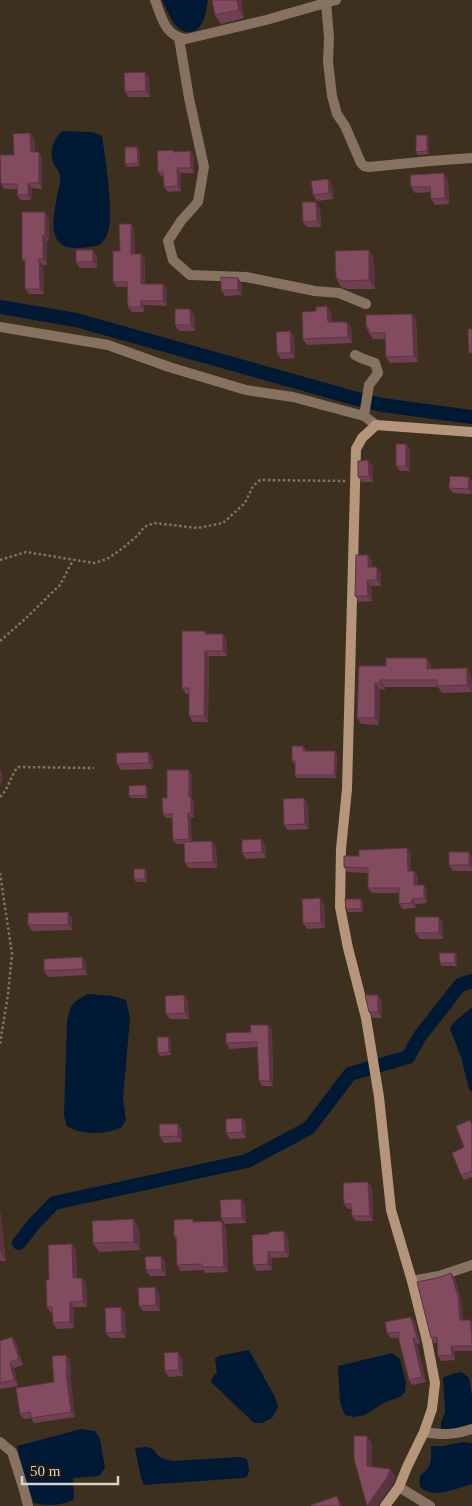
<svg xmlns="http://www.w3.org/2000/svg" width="472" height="1506" viewBox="0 0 472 1506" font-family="Georgia,serif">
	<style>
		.water { fill: #001934 }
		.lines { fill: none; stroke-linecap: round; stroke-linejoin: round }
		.canal { stroke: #001934; stroke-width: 14 }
		.path { stroke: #7f7465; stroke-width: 2.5; stroke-dasharray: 2.5 2.5; stroke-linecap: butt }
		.street { stroke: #877262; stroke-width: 10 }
		.secondary { stroke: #b6967b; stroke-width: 10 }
		.wall { fill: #704052 }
		.shaded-wall { fill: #5b3442 }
		.building { fill: #824b5f; stroke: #5b3442 }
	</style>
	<rect width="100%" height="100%" fill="#3d301e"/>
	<path class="water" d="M 162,0 L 208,0 C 206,7 206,17 202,23 C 200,27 197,30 193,31 C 176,37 168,11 162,0 Z
		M 62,131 L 92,132 L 102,136 C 105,157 115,218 107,235 C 106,238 102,242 100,245 C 59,254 48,244 56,202 C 57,194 61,184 60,176 C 59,171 55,166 53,162 C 49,150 54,139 62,131 Z
		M 88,994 L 113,996 L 126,1000 L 130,1018 L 123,1098 L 126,1120 L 121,1128 C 104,1134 83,1136 67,1126 L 64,1116 L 67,1022 C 70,1005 72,1002 88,994 Z
		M 472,1007 L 472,1092 L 469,1089 L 461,1057 L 450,1029 L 453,1023 Z
		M 249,1350 L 275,1397 L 278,1407 L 272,1418 L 262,1423 L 254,1423 L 211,1382 L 214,1375 L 217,1373 L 215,1359 L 218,1356 Z
		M 392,1353 L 400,1359 L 406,1383 L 405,1392 L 400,1397 L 385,1402 L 365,1415 L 354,1417 L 345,1415 L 340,1403 L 338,1366 Z
		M 462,1372 L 469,1378 L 472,1396 L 472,1426 L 467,1429 L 441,1429 L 441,1422 L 445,1412 L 443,1378 L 452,1374 Z
		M 81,1429 L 95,1431 L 100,1439 L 105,1468 L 99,1476 L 73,1478 L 74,1499 C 62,1506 48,1506 34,1503 L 28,1487 L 17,1446 Z
		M 463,1442 L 472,1443 L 472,1484 C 456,1488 434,1500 420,1487 C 418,1470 423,1477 429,1466 C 432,1460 431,1452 431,1446 L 443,1446 Z
		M 148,1447 L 154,1450 C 158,1458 164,1459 172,1461 L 240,1457 L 247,1459 L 249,1471 L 247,1477 L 242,1478 L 144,1485 L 141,1478 L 135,1448 Z"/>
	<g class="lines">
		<path class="canal" d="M 0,307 L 76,320 L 350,397 L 382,405 L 472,417
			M 19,1243 L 33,1225 L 54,1203 L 247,1161 L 309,1128 L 350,1074 L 408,1057 L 420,1036 L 460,985 L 472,981"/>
		<path class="path" d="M 0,560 L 26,552 L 94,563 L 107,559 L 123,548 L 138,535 L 144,527 L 154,523 L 198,528 L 223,523 L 245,503 L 253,486 L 260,480 L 346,481
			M 0,641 L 25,619 L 60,585 L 73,560
			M 0,797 C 9,789 10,776 18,767 L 94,768
			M 0,873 L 12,954 L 8,994 L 0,1044"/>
		<path class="street" d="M 155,0 C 162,18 165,36 186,39 L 266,20 L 336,0
			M 326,3 L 329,37 L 328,62 L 332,96 L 337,114 L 345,126 L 361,163 L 364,166 L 369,167 L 430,161 L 472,158
			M 179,38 L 189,98 L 204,167 L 198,202 L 181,221 L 168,241 L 173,260 L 190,275 L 246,277 L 315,291 L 339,293 L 366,304
			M 0,327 L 108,345 L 169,367 L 246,390 L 293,397 L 364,416 L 376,425
			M 355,355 L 361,358 L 375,363 L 378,373 L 369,385 L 364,416
			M 412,1281 L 439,1276 L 472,1265
			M 424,1432 C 442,1435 454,1435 472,1429
			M 0,1442 L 12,1452 L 24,1490 L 28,1506
			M 399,1487 L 430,1506"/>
		<path class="secondary" d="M 385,1506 L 399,1487 L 407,1467 L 424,1432 L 432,1409 L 435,1383 L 427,1341 L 412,1281 L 391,1210 L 379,1097 L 366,1018 L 348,948 L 340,907 L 341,849 L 347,789 L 356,449 L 362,438 L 376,425 L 472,432"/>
	</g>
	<path class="wall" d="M 212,0 L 241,0 L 244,18 L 221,24 L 215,15 Z
		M 145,72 L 149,77 L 150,97 L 129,97 L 125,92 Z
		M 34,138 L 35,152 L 42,157 L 42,189 L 32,188 L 31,200 L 21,200 L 17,195 L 18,189 L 4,189 L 1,184 L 0,155 L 14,155 Z
		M 429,138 L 429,154 L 418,155 L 416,152 Z
		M 137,147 L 139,150 L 140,166 L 127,167 L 125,164 Z
		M 190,151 L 194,156 L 194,173 L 181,173 L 181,191 L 168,192 L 164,187 L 164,177 L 162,177 L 158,172 L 174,152 Z
		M 328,179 L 332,185 L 333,199 L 317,201 L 313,195 Z
		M 448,179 L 449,204 L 435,205 L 431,199 L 431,192 L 415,193 L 411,187 Z
		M 320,208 L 321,227 L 307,227 L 303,222 Z
		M 49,218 L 49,241 L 47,241 L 47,265 L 43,265 L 44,294 L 29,294 L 25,289 L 25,263 L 22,259 Z
		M 131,224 L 134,229 L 135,254 L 141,254 L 145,258 L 145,284 L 167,289 L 167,306 L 144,305 L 144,312 L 132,312 L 128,307 L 127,287 L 117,287 L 113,282 L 120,251 Z
		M 369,250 L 374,259 L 375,289 L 348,289 L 341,287 L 336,278 Z
		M 97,256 L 97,268 L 80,268 L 76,262 Z
		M 238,278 L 242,284 L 242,295 L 225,296 L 221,290 Z
		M 331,312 L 331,322 L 347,322 L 351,327 L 352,343 L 307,345 L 303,339 Z
		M 194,314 L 195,331 L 179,331 L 175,325 Z
		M 412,314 L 416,320 L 418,362 L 390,363 L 386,357 L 385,339 L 373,339 L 369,333 L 369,331 L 366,328 Z
		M 290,331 L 294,337 L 295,358 L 281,359 L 277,353 Z
		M 406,444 L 410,449 L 410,471 L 400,471 L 396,466 Z
		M 373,466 L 373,482 L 362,482 L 358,477 Z
		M 472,481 L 472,494 L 453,493 L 449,488 Z
		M 368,555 L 372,561 L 372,567 L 381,573 L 381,586 L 371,586 L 372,601 L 359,602 L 355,596 Z
		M 205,631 L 207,634 L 227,640 L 227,656 L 209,656 L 208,722 L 193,722 L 189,716 L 189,694 L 186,694 L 182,688 Z
		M 427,658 L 431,665 L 431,669 L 467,668 L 471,675 L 472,692 L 442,693 L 438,687 L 385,687 L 385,690 L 380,689 L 379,725 L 361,724 L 357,718 L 359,666 L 386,666 Z
		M 303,746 L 305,749 L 305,751 L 337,754 L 336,778 L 297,778 L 295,775 L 295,764 L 294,764 L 292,761 Z
		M 148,752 L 152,757 L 153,769 L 121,770 L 117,764 Z
		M 192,775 L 192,798 L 194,801 L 194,817 L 191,817 L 191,842 L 212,841 L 216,847 L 217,868 L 189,868 L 185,863 L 184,844 L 176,844 L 173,840 L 172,818 L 166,818 L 163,814 L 167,798 Z
		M 148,788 L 148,798 L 131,798 L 129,796 Z
		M 308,804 L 309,829 L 288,830 L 284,825 Z
		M 261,839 L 265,845 L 266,858 L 246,859 L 242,853 Z
		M 411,853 L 411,871 L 418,876 L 418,885 L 427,890 L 427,903 L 416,904 L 416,908 L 403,909 L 399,904 L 399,893 L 372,893 L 368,888 L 368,873 L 347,872 L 344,867 Z
		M 472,856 L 472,871 L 453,871 L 449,865 Z
		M 147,872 L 147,882 L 136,882 L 134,879 Z
		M 363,902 L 363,912 L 348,912 L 346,909 Z
		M 324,904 L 325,928 L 307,929 L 303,923 Z
		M 68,912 L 72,918 L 72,930 L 32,931 L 28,925 Z
		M 439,917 L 443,923 L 443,939 L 420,939 L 415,933 Z
		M 455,953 L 457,956 L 457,966 L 442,966 L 440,963 Z
		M 86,963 L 87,975 L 48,977 L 44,971 Z
		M 184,995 L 188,1001 L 189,1019 L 170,1019 L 166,1014 Z
		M 378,995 L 382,1001 L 382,1018 L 373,1018 L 369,1012 Z
		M 268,1025 L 272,1030 L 273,1086 L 262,1086 L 259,1081 L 257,1047 L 230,1049 L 226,1043 Z
		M 168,1037 L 170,1040 L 171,1055 L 160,1056 L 158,1053 Z
		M 242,1118 L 246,1124 L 246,1138 L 230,1139 L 226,1133 Z
		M 472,1123 L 472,1177 L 464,1180 L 461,1175 L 464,1147 Z
		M 182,1130 L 182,1142 L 164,1143 L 160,1137 Z
		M 372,1187 L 373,1221 L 356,1221 L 352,1216 L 352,1209 L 348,1209 L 344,1204 Z
		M 241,1199 L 245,1205 L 246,1223 L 225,1224 L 221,1218 Z
		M 0,1210 L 6,1261 L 0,1261 Z
		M 133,1219 L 139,1228 L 140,1250 L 99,1252 L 93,1243 Z
		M 195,1222 L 226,1227 L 228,1272 L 206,1273 L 203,1270 L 181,1271 L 177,1265 L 176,1239 L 174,1236 Z
		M 284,1231 L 288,1237 L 289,1257 L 272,1258 L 272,1270 L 257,1271 L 253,1265 L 269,1234 Z
		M 76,1249 L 77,1278 L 82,1278 L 86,1284 L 87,1307 L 74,1307 L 74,1328 L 57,1329 L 53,1323 L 53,1313 L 51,1313 L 47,1307 L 49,1280 Z
		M 161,1256 L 165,1262 L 166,1276 L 150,1276 L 146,1270 Z
		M 455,1278 L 461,1300 L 463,1320 L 470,1320 L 472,1322 L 472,1351 L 455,1351 L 455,1360 L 441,1361 L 438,1356 L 438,1342 L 434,1343 L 431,1338 Z
		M 155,1287 L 159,1293 L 160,1311 L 143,1311 L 139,1306 Z
		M 121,1307 L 125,1313 L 126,1338 L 110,1338 L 106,1333 Z
		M 415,1322 L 420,1343 L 417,1344 L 426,1382 L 412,1385 L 409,1380 L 399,1338 L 391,1338 L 387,1333 Z
		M 12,1337 L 16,1343 L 23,1365 L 14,1368 L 18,1386 L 1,1389 L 0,1387 L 0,1341 Z
		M 182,1358 L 183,1376 L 169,1377 L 165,1371 Z
		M 70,1360 L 71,1377 L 70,1377 L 75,1417 L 34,1423 L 31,1418 L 24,1419 L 20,1414 L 54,1382 Z"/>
	<path class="shaded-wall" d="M 237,0 L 241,0 L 244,18 L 239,10 Z
		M 145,72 L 149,77 L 150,97 L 146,91 Z
		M 30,133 L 34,138 L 35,157 L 31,152 Z
		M 427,135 L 429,138 L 429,154 L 427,151 Z
		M 137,147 L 139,150 L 140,166 L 138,163 Z
		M 190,151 L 194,156 L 194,173 L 191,168 Z
		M 39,152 L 42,157 L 42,189 L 39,183 Z
		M 177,168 L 181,173 L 181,191 L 178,186 Z
		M 444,173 L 448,179 L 449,204 L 445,198 Z
		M 328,179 L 332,185 L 333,199 L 329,193 Z
		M 28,183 L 32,188 L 31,200 L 28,195 Z
		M 316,202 L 320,208 L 321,227 L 317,221 Z
		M 45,212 L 49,218 L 49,241 L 45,235 Z
		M 131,224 L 134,229 L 135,258 L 131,254 Z
		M 43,235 L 47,241 L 47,265 L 43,259 Z
		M 93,250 L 97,256 L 97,268 L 93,262 Z
		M 369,250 L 374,259 L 375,289 L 369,280 Z
		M 141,254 L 145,258 L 145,289 L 141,284 Z
		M 39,259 L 43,265 L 44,294 L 40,289 Z
		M 238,278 L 242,284 L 242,295 L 238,290 Z
		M 163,284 L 167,289 L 167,306 L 163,301 Z
		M 141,301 L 144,305 L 144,312 L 141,307 Z
		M 327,306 L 331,312 L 332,328 L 328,322 Z
		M 190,309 L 194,314 L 195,331 L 191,325 Z
		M 412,314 L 416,320 L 418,362 L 414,356 Z
		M 347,322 L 351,327 L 352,343 L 348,337 Z
		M 290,331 L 294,337 L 295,358 L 291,353 Z
		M 406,444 L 410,449 L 410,471 L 406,466 Z
		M 368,460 L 373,466 L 373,482 L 369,476 Z
		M 469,477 L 472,481 L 472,494 L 468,489 Z
		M 368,555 L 372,561 L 372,573 L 368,567 Z
		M 377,567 L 381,573 L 381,586 L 377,580 Z
		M 367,580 L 371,586 L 372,601 L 368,596 Z
		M 223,634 L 227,640 L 227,656 L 223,651 Z
		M 205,651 L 209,656 L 208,722 L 204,716 Z
		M 427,658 L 431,665 L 431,676 L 427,669 Z
		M 467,668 L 471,675 L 472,692 L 467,685 Z
		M 380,680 L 385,687 L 385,690 L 380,683 Z
		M 375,683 L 380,689 L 379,725 L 375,718 Z
		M 335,751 L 337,754 L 336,778 L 334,775 Z
		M 148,752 L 152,757 L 153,769 L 149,763 Z
		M 0,769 L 2,772 L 2,787 L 0,783 Z
		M 189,770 L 192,775 L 192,798 L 194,801 L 194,817 L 191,813 L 189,797 Z
		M 146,785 L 148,788 L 148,798 L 146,795 Z
		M 304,798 L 308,804 L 309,829 L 305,824 Z
		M 188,813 L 191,817 L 192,844 L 189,839 Z
		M 261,839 L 265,845 L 266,858 L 262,852 Z
		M 212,841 L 216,847 L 217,868 L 213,862 Z
		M 407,848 L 411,853 L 411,876 L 408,871 Z
		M 469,852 L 472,856 L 472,869 L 469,865 Z
		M 145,869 L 147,872 L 147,882 L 145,879 Z
		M 414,871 L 418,876 L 418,890 L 414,885 Z
		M 424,885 L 427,890 L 427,903 L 424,898 Z
		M 320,898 L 324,904 L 325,928 L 321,923 Z
		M 361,899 L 363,902 L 363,912 L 361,909 Z
		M 412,899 L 416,904 L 416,908 L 412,903 Z
		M 68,912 L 72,918 L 72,930 L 68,925 Z
		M 439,917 L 443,923 L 443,939 L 439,933 Z
		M 455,953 L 457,956 L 457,966 L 455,963 Z
		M 82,957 L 86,963 L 87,975 L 83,969 Z
		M 184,995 L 188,1001 L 189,1019 L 185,1013 Z
		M 378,995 L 382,1001 L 382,1018 L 378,1012 Z
		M 268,1025 L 272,1030 L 273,1086 L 270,1081 Z
		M 168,1037 L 170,1040 L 171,1055 L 169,1052 Z
		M 242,1118 L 246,1124 L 246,1138 L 242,1132 Z
		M 178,1124 L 182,1130 L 182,1142 L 178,1136 Z
		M 368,1182 L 372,1187 L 373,1221 L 370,1216 Z
		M 241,1199 L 245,1205 L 246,1223 L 242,1218 Z
		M 0,1210 L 6,1261 L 0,1252 Z
		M 133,1219 L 139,1228 L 140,1250 L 134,1242 Z
		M 222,1221 L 226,1227 L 228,1272 L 224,1267 Z
		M 284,1231 L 288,1237 L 289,1257 L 285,1252 Z
		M 72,1244 L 76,1249 L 77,1284 L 73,1278 Z
		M 268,1252 L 272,1258 L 272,1270 L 268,1264 Z
		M 161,1256 L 165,1262 L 166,1276 L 162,1270 Z
		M 451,1273 L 455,1278 L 461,1300 L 464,1325 L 460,1320 Z
		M 82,1278 L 86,1284 L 87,1307 L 83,1301 Z
		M 155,1287 L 159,1293 L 160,1311 L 156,1305 Z
		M 70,1302 L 74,1307 L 74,1328 L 70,1322 Z
		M 121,1307 L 125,1313 L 126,1338 L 122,1332 Z
		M 411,1317 L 415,1322 L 420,1343 L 417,1338 Z
		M 470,1320 L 472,1322 L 472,1336 L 472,1335 Z
		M 12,1337 L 16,1343 L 23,1365 L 19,1359 Z
		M 413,1338 L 417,1344 L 426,1382 L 422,1377 Z
		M 451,1346 L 455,1351 L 455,1360 L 452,1355 Z
		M 178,1352 L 182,1358 L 183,1376 L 179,1370 Z
		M 66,1355 L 70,1360 L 71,1377 L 67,1371 Z
		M 10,1362 L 14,1368 L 18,1386 L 14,1380 Z
		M 66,1371 L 70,1377 L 75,1417 L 71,1412 Z
		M 367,1436 L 372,1443 L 372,1473 L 367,1466 Z
		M 390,1469 L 396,1477 L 393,1484 L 378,1506 L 367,1506 Z
		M 337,1496 L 342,1505 L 343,1506 L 340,1506 Z"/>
	<path class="building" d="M 212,0 L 237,0 L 239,10 L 215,15 Z
		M 145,72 L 146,91 L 125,92 L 124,73 Z
		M 30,133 L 31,152 L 39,152 L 39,183 L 28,183 L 28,195 L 17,195 L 18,184 L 1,184 L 0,155 L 14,155 L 13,134 Z
		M 416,135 L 427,135 L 427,151 L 416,152 Z
		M 125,147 L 137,147 L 138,163 L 125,164 Z
		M 173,150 L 173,152 L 190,151 L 191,168 L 177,168 L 178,186 L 164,187 L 163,172 L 158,172 L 157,151 Z
		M 444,173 L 445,198 L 431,199 L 430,187 L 411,187 L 410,175 Z
		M 328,179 L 329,193 L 313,195 L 311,181 Z
		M 302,202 L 316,202 L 317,221 L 303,222 Z
		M 22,212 L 45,212 L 45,235 L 43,235 L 43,259 L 39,259 L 40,289 L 25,289 L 25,259 L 22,259 Z
		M 119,224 L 131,224 L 131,254 L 141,254 L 141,284 L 163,284 L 163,301 L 141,301 L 141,307 L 128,307 L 127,282 L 113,282 L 113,251 L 120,251 Z
		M 76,250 L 93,250 L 93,262 L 76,262 Z
		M 369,250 L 369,280 L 342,281 L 336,278 L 335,251 Z
		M 221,277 L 238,278 L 238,290 L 221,290 Z
		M 327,306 L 328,322 L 347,322 L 348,337 L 303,339 L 302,312 L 316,311 L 316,307 Z
		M 175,309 L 190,309 L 191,325 L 175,325 Z
		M 412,314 L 414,356 L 386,357 L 385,333 L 369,333 L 368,327 L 366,328 L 366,315 Z
		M 468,329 L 472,329 L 472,353 L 469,353 Z
		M 290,331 L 291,353 L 277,353 L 276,332 Z
		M 396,444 L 406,444 L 406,466 L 396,466 Z
		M 368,460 L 369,476 L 358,477 L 358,461 Z
		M 450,476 L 469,477 L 468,489 L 449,488 Z
		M 356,555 L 368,555 L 368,567 L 377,567 L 377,580 L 367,580 L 368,596 L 355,596 Z
		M 182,631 L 205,631 L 205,634 L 223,634 L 223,651 L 205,651 L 204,716 L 189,716 L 189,688 L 182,688 Z
		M 386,658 L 427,658 L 427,669 L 467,668 L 467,685 L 437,686 L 437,680 L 380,680 L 380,683 L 375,683 L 375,718 L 357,718 L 359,666 L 386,666 Z
		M 292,746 L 303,746 L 303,751 L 335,751 L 334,775 L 295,775 L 295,761 L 292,761 Z
		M 148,752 L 149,763 L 117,764 L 116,753 Z
		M 167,770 L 189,770 L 189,797 L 191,797 L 191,813 L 188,813 L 189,839 L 173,840 L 172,814 L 163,814 L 162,798 L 167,798 Z
		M 146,785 L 146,795 L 129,796 L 129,786 Z
		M 304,798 L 305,824 L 284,825 L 283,799 Z
		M 261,839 L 262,852 L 242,853 L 242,840 Z
		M 212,841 L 213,862 L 185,863 L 184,842 Z
		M 407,848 L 408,871 L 414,871 L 414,885 L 424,885 L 424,898 L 412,899 L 412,903 L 399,904 L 399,888 L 368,888 L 368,868 L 344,867 L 344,856 L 359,856 L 359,850 Z
		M 449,852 L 469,852 L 469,865 L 449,865 Z
		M 134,869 L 145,869 L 145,879 L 134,879 Z
		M 320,898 L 321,923 L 303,923 L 302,899 Z
		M 345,899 L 361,899 L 361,909 L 346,909 Z
		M 68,912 L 68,925 L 28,925 L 28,913 Z
		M 415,917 L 439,917 L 439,933 L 415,933 Z
		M 439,953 L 455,953 L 455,963 L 440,963 Z
		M 82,957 L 83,969 L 44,971 L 44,959 Z
		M 184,995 L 185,1013 L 166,1014 L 165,996 Z
		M 365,995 L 378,995 L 378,1012 L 369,1012 Z
		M 250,1025 L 268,1025 L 270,1081 L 259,1081 L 257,1042 L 226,1043 L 226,1033 L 251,1032 Z
		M 157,1037 L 168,1037 L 169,1052 L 158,1053 Z
		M 242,1118 L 242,1132 L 226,1133 L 226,1119 Z
		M 470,1120 L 472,1125 L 472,1171 L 461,1175 L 452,1153 L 464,1147 L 456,1126 Z
		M 159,1124 L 178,1124 L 178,1136 L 160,1137 Z
		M 368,1182 L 370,1216 L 352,1216 L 351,1204 L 344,1204 L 343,1183 Z
		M 241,1199 L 242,1218 L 221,1218 L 220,1200 Z
		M 133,1219 L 134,1242 L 93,1243 L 92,1221 Z
		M 193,1219 L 193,1222 L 222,1221 L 224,1267 L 202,1267 L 202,1264 L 177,1265 L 176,1236 L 174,1236 L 174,1220 Z
		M 284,1231 L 285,1252 L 268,1252 L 268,1264 L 253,1265 L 252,1235 L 269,1234 L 269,1232 Z
		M 72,1244 L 73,1278 L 82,1278 L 83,1301 L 70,1302 L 70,1322 L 53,1323 L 52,1307 L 47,1307 L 46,1280 L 49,1280 L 48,1245 Z
		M 161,1256 L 162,1270 L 146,1270 L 145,1257 Z
		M 451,1273 L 458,1296 L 460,1320 L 470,1320 L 472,1335 L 472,1346 L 451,1346 L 452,1355 L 438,1356 L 437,1337 L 431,1338 L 417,1282 L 437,1278 Z
		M 155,1287 L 156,1305 L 139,1306 L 138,1288 Z
		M 121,1307 L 122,1332 L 106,1333 L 105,1308 Z
		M 411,1317 L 417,1338 L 413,1338 L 422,1377 L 409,1380 L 399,1340 L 399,1332 L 387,1333 L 385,1322 Z
		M 12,1337 L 19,1359 L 10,1362 L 14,1380 L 0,1383 L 0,1341 Z
		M 178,1352 L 179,1370 L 165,1371 L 164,1353 Z
		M 66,1355 L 67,1371 L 66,1371 L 71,1412 L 31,1418 L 30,1412 L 20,1414 L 16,1388 L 54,1382 L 52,1356 Z
		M 354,1436 L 367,1436 L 367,1466 L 390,1469 L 388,1476 L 367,1506 L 354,1459 Z
		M 337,1496 L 340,1506 L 312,1506 L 311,1505 Z"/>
	<path d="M22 1476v8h96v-8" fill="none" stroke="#dad2c7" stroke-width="2.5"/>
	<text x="30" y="1476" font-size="15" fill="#dad2c7" stroke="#1f1911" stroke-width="4" paint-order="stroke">50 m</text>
</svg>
